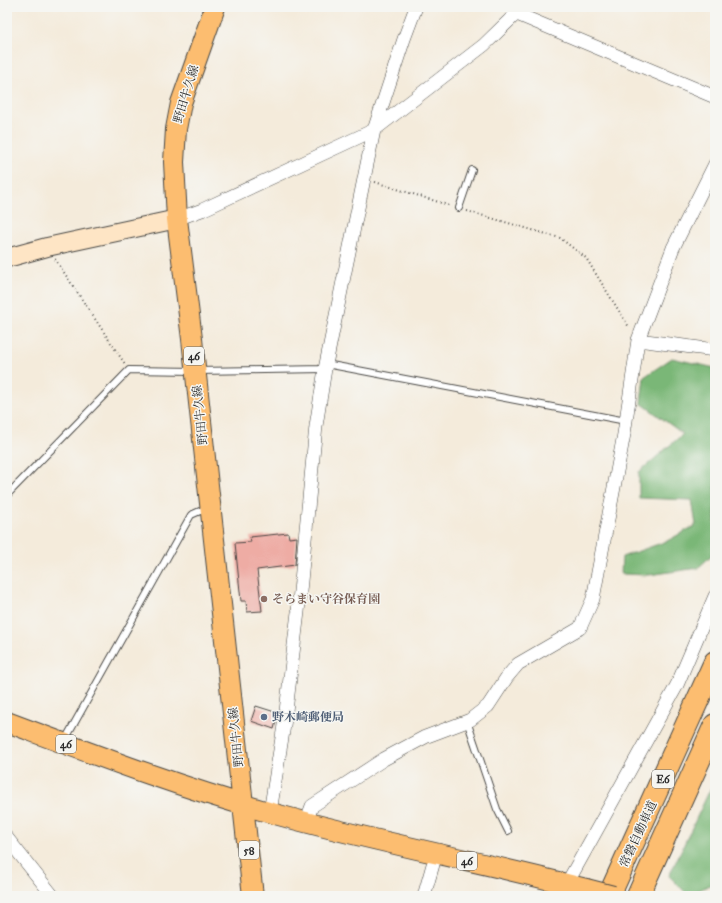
<svg xmlns="http://www.w3.org/2000/svg" width="722" height="903" viewBox="0 0 722 903" font-family="'IM FELL Great Primer','Noto Serif JP',serif">
	<style>
		.forest { fill: #7ab777; stroke: #527151 }
		.building { fill: #eeaca4 }
		.lines { fill: none; stroke-linecap: round; stroke-linejoin: round }
		.lane-casing { stroke: #494845; stroke-width: 8 }
		.street-casing { stroke: #494845; stroke-width: 14 }
		.secondary-casing { stroke: #494845; stroke-width: 20 }
		.primary-casing { stroke: #494845; stroke-width: 22 }
		.highway-casing { stroke: #494845; stroke-width: 24 }
		.path { stroke: #494845; stroke-width: 2; stroke-dasharray: 1 3; stroke-linecap: butt }
		.lane { stroke: #fff; stroke-width: 6 }
		.street { stroke: #fff; stroke-width: 13 }
		.secondary { stroke: #fee5c5; stroke-width: 18 }
		.primary { stroke: #fcbd6f; stroke-width: 20 }
		.highway { stroke: #fcbd6f; stroke-width: 22 }
		.primary-bridge-casing { stroke: #494845; stroke-width: 22; stroke-linecap: butt }
		.primary-bridge { stroke: #fcbd6f; stroke-width: 20 }
		.education-dot { fill: #8d6e63; stroke: #f6f6f2; stroke-width: 1.5 }
		.service-dot { fill: #5c6f8a; stroke: #f6f6f2; stroke-width: 1.5 }
		.labels { text-anchor: middle; dominant-baseline: central; stroke-width: 3; stroke-linejoin: round; paint-order: stroke }
		.shield { fill: #f6f6f2; stroke: #686867; stroke-width: 1 }
		.shield-label { font-size: 11px; font-weight: bold; fill: #2b2b2b }
		.street-label { font-size: 12px; fill: #2b2b2b; stroke: #f6f6f2 }
		.education-label { font-size: 12px; font-weight: bold; fill: #785e54; stroke: #f6f6f2; text-anchor: start }
		.service-label { font-size: 12px; font-weight: bold; fill: #4e5e75; stroke: #f6f6f2; text-anchor: start }
	</style>
	<rect width="100%" height="100%" fill="#f6f6f2"/>
	<filter id="ink" filterUnits="userSpaceOnUse"><feTurbulence type="fractalNoise" baseFrequency=".025" numOctaves="2"/><feDisplacementMap in="SourceGraphic" scale="8" xChannelSelector="R" yChannelSelector="G"/><feConvolveMatrix kernelMatrix="1 2 1 2 8 2 1 2 1" color-interpolation-filters="sRGB"/></filter>
	<filter id="wash" filterUnits="userSpaceOnUse"><feTurbulence type="fractalNoise" baseFrequency=".012" numOctaves="4" result="noise"/><feDisplacementMap in="SourceGraphic" scale="16" xChannelSelector="R" yChannelSelector="G"/><feGaussianBlur stdDeviation="0.9" result="paint"/><feColorMatrix in="noise" values="0 0 0 0 0 0 0 0 0 0 0 0 0 0 0 0 0 1.4 0 .05"/><feComposite in="paint" operator="in"/></filter>
	<g filter="url(#wash)">
		<rect width="100%" height="100%" fill="#f4ebdb"/>
		<path class="forest" d="M 672,358 L 715,368 L 715,552 L 698,568 L 649,575 L 621,574 L 622,557 L 667,541 L 696,525 L 692,500 L 639,498 L 639,472 L 683,434 L 641,403 L 644,377 Z
			M 715,779 L 715,883 L 688,895 L 669,876 Z"/>
		<g id="blocks">
			<path class="building" d="M 288,533 L 289,538 L 297,537 L 295,565 L 257,570 L 262,611 L 247,612 L 246,601 L 241,601 L 235,543 L 251,542 L 250,537 Z
				M 256,706 L 278,713 L 274,729 L 251,721 Z"/>
		</g>
	</g>
	<g filter="url(#ink)">
		<use href="#blocks" fill-opacity="0" stroke="#494845" stroke-width="1"/>
		<g class="lines">
			<g class="lane-casing">
				<path id="lane" d="M 459,208 L 472,170
					M 326,364 L 626,421
					M 7,495 L 129,370 L 196,371 L 325,369
					M 467,721 L 497,809 L 508,831
					M 65,740 L 191,515 L 200,511 L 207,509"/>
			</g>
			<g class="street-casing">
				<path id="street" d="M 517,14 L 715,97
					M 177,219 L 202,210 L 374,130 L 484,45 L 523,7
					M 638,340 L 715,350
					M 270,812 L 285,719 L 298,612 L 316,426 L 325,369 L 374,130 L 404,39 L 416,7
					M 306,822 L 312,806 L 384,759 L 425,737 L 470,720 L 488,706 L 507,677 L 518,664 L 580,628 L 593,599 L 624,434 L 638,340 L 673,248 L 715,164
					M 7,838 L 53,896
					M 424,896 L 436,854
					M 560,896 L 677,685 L 715,596"/>
			</g>
			<g class="secondary-casing">
				<path id="secondary" d="M 7,258 L 47,247 L 177,219"/>
			</g>
			<g class="primary-casing">
				<path id="primary" d="M 215,7 L 181,103 L 176,129 L 174,162 L 177,219 L 192,339 L 253,896
					M 7,722 C 93,754 179,787 268,812 C 373,842 480,861 586,889"/>
			</g>
			<g class="highway-casing">
				<path id="highway" d="M 609,896 L 715,662
					M 638,896 L 715,725"/>
			</g>
			<path class="path" d="M 375,182 L 451,206
				M 467,211 L 560,238 L 586,258 L 629,327
				M 55,259 L 125,364"/>
			<use href="#lane" class="lane"/>
			<use href="#street" class="street"/>
			<use href="#secondary" class="secondary"/>
			<use href="#primary" class="primary"/>
			<use href="#highway" class="highway"/>
			<g class="primary-bridge-casing">
				<path id="primary-bridge" d="M 586,889 L 613,896"/>
			</g>
			<use href="#primary-bridge" class="primary-bridge"/>
		</g>
	</g>
	<circle class="education-dot" cx="264" cy="599" r="4"/>
	<circle class="service-dot" cx="264" cy="717" r="4"/>
	<g class="labels">
		<g class="shield">
			<rect x="184" y="347" width="20" height="18" rx="3"/>
			<rect x="56" y="735" width="20" height="18" rx="3"/>
			<rect x="652" y="770" width="22" height="18" rx="3"/>
			<rect x="239" y="841" width="20" height="18" rx="3"/>
			<rect x="457" y="852" width="20" height="18" rx="3"/>
		</g>
		<g class="shield-label">
			<text x="194" y="356">46</text>
			<text x="66" y="744">46</text>
			<text x="663" y="779">E6</text>
			<text x="249" y="850">58</text>
			<text x="467" y="861">46</text>
		</g>
		<g class="street-label">
			<text transform="translate(186 94) rotate(-73)">野田牛久線</text>
			<text transform="translate(200 415) rotate(-96)">野田牛久線</text>
			<text transform="translate(236 737) rotate(-96)">野田牛久線</text>
			<text transform="translate(638 834) rotate(-65)">常磐自動車道</text>
		</g>
		<g class="education-label">
			<text x="272" y="599">そらまい守谷保育園</text>
		</g>
		<g class="service-label">
			<text x="272" y="717">野木崎郵便局</text>
		</g>
	</g>
	<rect width="722" height="903" fill="none" stroke="#f6f6f2" stroke-width="24"/>
</svg>
